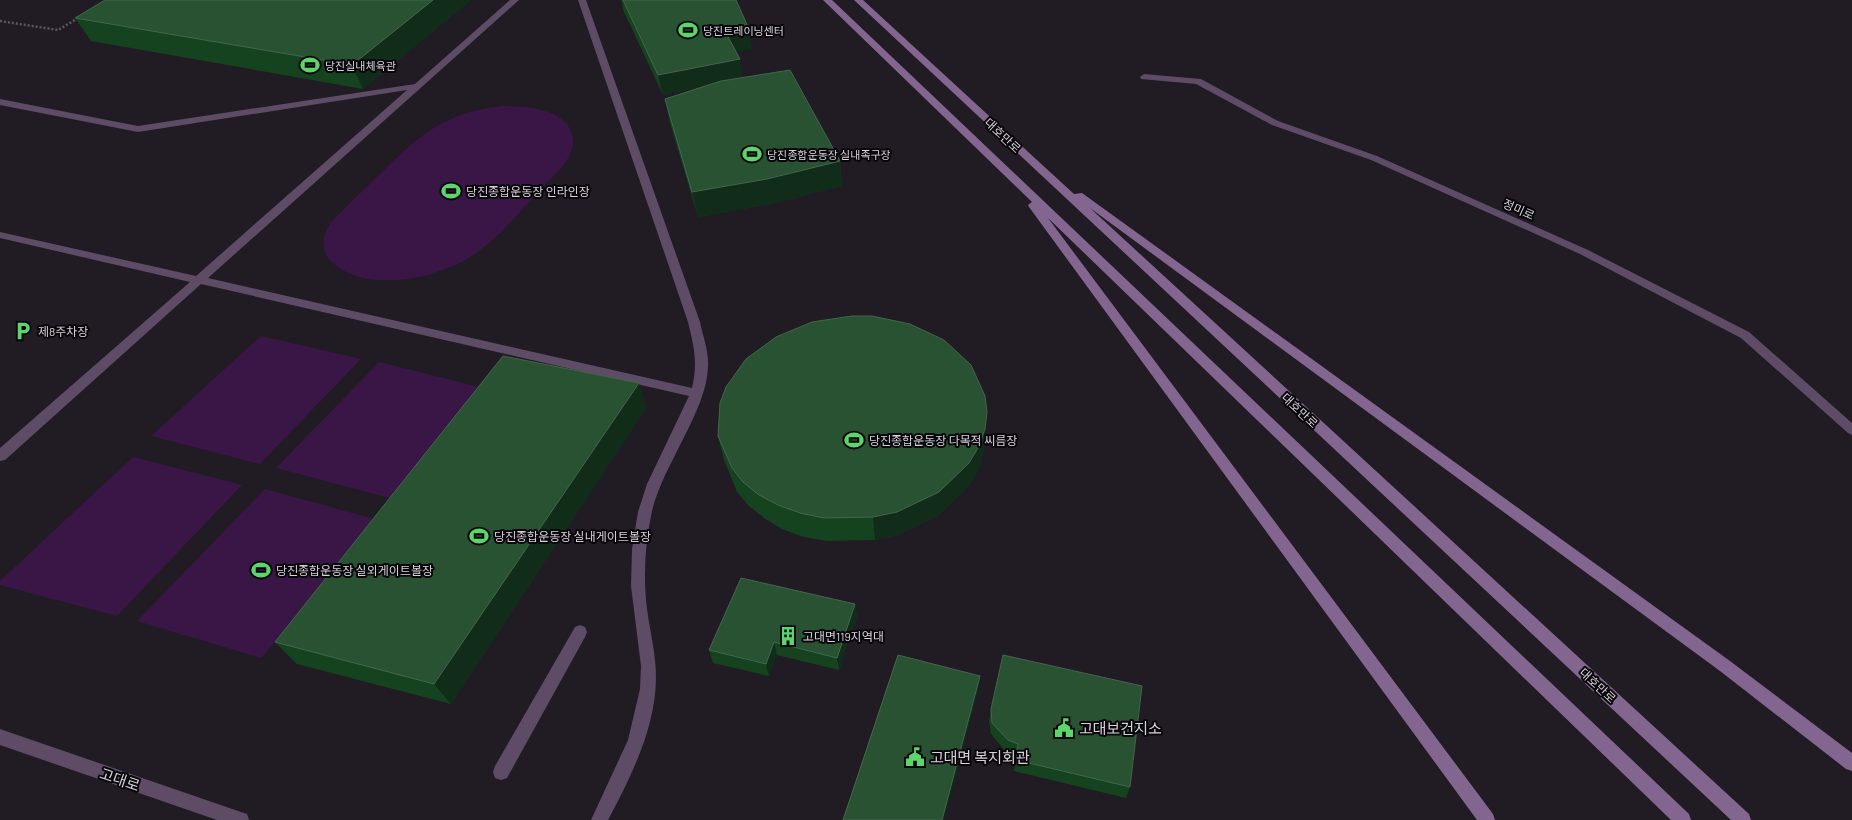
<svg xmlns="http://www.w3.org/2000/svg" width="1852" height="820" viewBox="0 0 1852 820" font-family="Barlow,'Noto Sans KR',sans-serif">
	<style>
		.green { fill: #3a1647 }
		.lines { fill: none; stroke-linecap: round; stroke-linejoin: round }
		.path { stroke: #5c575f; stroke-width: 2.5; stroke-dasharray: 2 2; stroke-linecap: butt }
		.service { fill: #5e4c66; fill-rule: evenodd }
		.minor { fill: #5e4c66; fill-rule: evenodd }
		.tertiary { fill: #5e4c66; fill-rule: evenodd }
		.secondary { fill: #83668f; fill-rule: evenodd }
		.wall { fill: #15431f }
		.shaded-wall { fill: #112c19 }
		.building { fill: #295233; stroke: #44664d }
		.labels { text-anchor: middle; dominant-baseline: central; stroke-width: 4; stroke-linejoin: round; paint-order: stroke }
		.far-poi-label { font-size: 11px; fill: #d6d2d8; stroke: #09070b; text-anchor: start }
		.street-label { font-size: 12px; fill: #d6d2d8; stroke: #09070b }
		.poi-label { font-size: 12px; fill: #d6d2d8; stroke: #09070b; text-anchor: start }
		.near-poi-label { font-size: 15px; fill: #d6d2d8; stroke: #09070b; text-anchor: start }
		.near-street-label { font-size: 15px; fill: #d6d2d8; stroke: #09070b }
	</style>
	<rect width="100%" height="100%" fill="#211b24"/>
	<path class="green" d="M 502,106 C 525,106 571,108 573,140 C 574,161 551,178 538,192 C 518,213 500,237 476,253 C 441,278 370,294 334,264 C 320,253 321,237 330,224 C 344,207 361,193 377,177 C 418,137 441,113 502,106 Z
		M 261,336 L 361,359 L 260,464 L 151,436 Z
		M 379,362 L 483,388 L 390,498 L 276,468 Z
		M 133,457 L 242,485 L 117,616 L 0,585 L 0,581 Z
		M 265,489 L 378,520 L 261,658 L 137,621 Z"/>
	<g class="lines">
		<path class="path" d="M 0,21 L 58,30 L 80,17"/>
		<path class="service" d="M 580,625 L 585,627 L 587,632 L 585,637 L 507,778 L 501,780 L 495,778 L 493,772 L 495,766 L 575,627 Z"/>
		<path class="minor" d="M 510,0 L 519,0 L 208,278 L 692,388 C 698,362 694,347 688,322 L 578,0 L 586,0 L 700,322 C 703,337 709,351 708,367 C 707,410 663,465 652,511 C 645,543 643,577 647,609 C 650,632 656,654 656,677 C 656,727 631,777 608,820 L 591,820 L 628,740 L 640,689 L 641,666 L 631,586 L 632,549 L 638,512 L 647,484 L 689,396 L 201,284 L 5,460 L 0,461 L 0,448 L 190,282 L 0,238 L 0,232 L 196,276 L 407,90 L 138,132 L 0,105 L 0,99 L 138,126 L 415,84 Z
			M 1144,74 L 1201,79 L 1278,121 L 1377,156 L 1588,250 L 1749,332 L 1852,423 L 1852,435 L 1848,433 L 1741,338 L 1580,254 L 1371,160 L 1272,125 L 1196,84 L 1141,79 L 1140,77 Z"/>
		<path class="tertiary" d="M 0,729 L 241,812 L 247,814 L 249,820 L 217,820 L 0,745 Z"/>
		<path class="secondary" d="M 823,0 L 832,0 L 1689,814 L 1691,820 L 1671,820 L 1048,218 L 1493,814 L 1495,820 L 1477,820 L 1029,207 L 1028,205 L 1032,202 Z
			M 854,0 L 863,0 L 1074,194 L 1082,193 L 1730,661 L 1852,753 L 1852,771 L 1846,769 L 1720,671 L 1090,208 L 1749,814 L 1751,820 L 1731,820 Z"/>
	</g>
	<path class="wall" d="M 105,0 L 471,0 L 363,89 L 91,41 L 75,18 Z
		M 621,0 L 736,0 L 752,49 L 736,51 L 743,77 L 840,161 L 842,186 L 771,204 L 698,217 L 670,123 L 665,99 L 701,87 L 663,95 L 624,12 Z
		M 639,383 L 646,408 L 451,704 L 297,664 L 275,642 Z
		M 718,436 L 985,437 L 983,454 L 978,471 L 968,487 L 938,516 L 898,535 L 875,540 L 827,541 L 804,537 L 782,529 L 764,518 L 749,506 L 737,492 L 724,460 Z
		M 855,604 L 857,617 L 839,670 L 777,655 L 769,676 L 713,663 L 709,650 Z
		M 991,709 L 1130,787 L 1126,798 L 1014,771 L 1016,755 L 1006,752 L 991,734 L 989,721 Z"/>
	<path class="shaded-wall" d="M 433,0 L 471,0 L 363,89 L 352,65 Z
		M 749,29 L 752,49 L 729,52 L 726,33 Z
		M 740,59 L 743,78 L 663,95 L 658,75 Z
		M 840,161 L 842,186 L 771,204 L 698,217 L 692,192 Z
		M 639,383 L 646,408 L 451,704 L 434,684 Z
		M 987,412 L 983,454 L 978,471 L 968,487 L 938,516 L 898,535 L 875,540 L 873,517 Z
		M 855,604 L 857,617 L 839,670 L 837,658 Z
		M 774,642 L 777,655 L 769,676 L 766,664 Z
		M 980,676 L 979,688 L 944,820 L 942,820 Z"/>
	<path class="building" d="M 105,0 L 433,0 L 352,65 L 75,18 Z
		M 623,0 L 736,0 L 749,29 L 726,33 L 740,59 L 658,75 Z
		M 790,70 L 840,161 L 767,179 L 692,192 L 665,99 L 721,81 Z
		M 852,316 L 872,316 L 910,324 L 944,340 L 971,365 L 985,396 L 987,412 L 985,429 L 979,446 L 969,463 L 939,492 L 897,512 L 873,517 L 824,518 L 800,513 L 778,505 L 759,495 L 743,482 L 732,468 L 718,436 L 720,403 L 726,387 L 746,359 L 776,337 L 812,322 Z
		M 503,356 L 639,383 L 434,684 L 275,642 Z
		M 741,578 L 855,604 L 837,658 L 774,642 L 766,664 L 709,650 Z
		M 898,655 L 980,676 L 942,820 L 843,820 Z
		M 1003,655 L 1142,686 L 1130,787 L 1016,760 L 1018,744 L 1008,740 L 992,723 L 991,709 Z"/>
	<defs>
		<g id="stadium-bare" transform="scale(1.5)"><path d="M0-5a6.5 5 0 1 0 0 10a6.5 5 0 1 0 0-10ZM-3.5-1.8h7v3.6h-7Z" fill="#5cd56d" stroke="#09070b" stroke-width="2.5" paint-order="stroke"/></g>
		<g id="parking-bare" transform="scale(1.5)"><path d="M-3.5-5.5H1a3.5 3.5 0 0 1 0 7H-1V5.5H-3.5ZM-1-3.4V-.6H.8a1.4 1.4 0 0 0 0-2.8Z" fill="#5cd56d" stroke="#09070b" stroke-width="2.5" paint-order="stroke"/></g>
		<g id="building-bare" transform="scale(1.5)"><path d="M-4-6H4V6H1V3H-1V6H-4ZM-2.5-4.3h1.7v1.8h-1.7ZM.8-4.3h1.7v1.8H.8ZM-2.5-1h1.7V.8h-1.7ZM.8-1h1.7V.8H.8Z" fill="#5cd56d" stroke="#09070b" stroke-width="2.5" paint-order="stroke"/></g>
		<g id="civic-bare" transform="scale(1.5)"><path d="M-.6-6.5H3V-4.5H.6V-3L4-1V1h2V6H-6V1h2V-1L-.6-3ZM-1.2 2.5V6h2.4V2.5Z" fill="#5cd56d" stroke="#09070b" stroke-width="2.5" paint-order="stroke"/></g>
	</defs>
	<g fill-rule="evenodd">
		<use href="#stadium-bare" x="688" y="30"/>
		<use href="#stadium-bare" x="310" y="65"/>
		<use href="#stadium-bare" x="752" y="154"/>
		<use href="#stadium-bare" x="451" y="191"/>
		<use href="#parking-bare" x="23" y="331"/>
		<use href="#stadium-bare" x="854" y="440"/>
		<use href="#stadium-bare" x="479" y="536"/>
		<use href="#stadium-bare" x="261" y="570"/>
		<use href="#building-bare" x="788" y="636"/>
		<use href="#civic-bare" x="1064" y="728"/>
		<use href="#civic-bare" x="915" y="757"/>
	</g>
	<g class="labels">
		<g class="far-poi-label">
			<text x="703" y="30">당진트레이닝센터</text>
			<text x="325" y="65">당진실내체육관</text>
			<text x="767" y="154">당진종합운동장 실내족구장</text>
		</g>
		<g class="street-label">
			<text transform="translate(1003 135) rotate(43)">대호만로</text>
			<text transform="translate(1519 209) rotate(24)">정미로</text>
			<text transform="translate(1300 410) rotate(43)">대호만로</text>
			<text transform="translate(1598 685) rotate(43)">대호만로</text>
		</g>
		<g class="poi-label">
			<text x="466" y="191">당진종합운동장 인라인장</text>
			<text x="38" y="331">제8주차장</text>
			<text x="869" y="440">당진종합운동장 다목적 씨름장</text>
			<text x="494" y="536">당진종합운동장 실내게이트볼장</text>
			<text x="276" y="570">당진종합운동장 실외게이트볼장</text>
			<text x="803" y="636">고대면119지역대</text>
		</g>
		<g class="near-poi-label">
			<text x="1079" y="728">고대보건지소</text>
			<text x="930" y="757">고대면 복지회관</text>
		</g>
		<g class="near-street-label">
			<text transform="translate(120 779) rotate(19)">고대로</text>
		</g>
	</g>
</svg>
